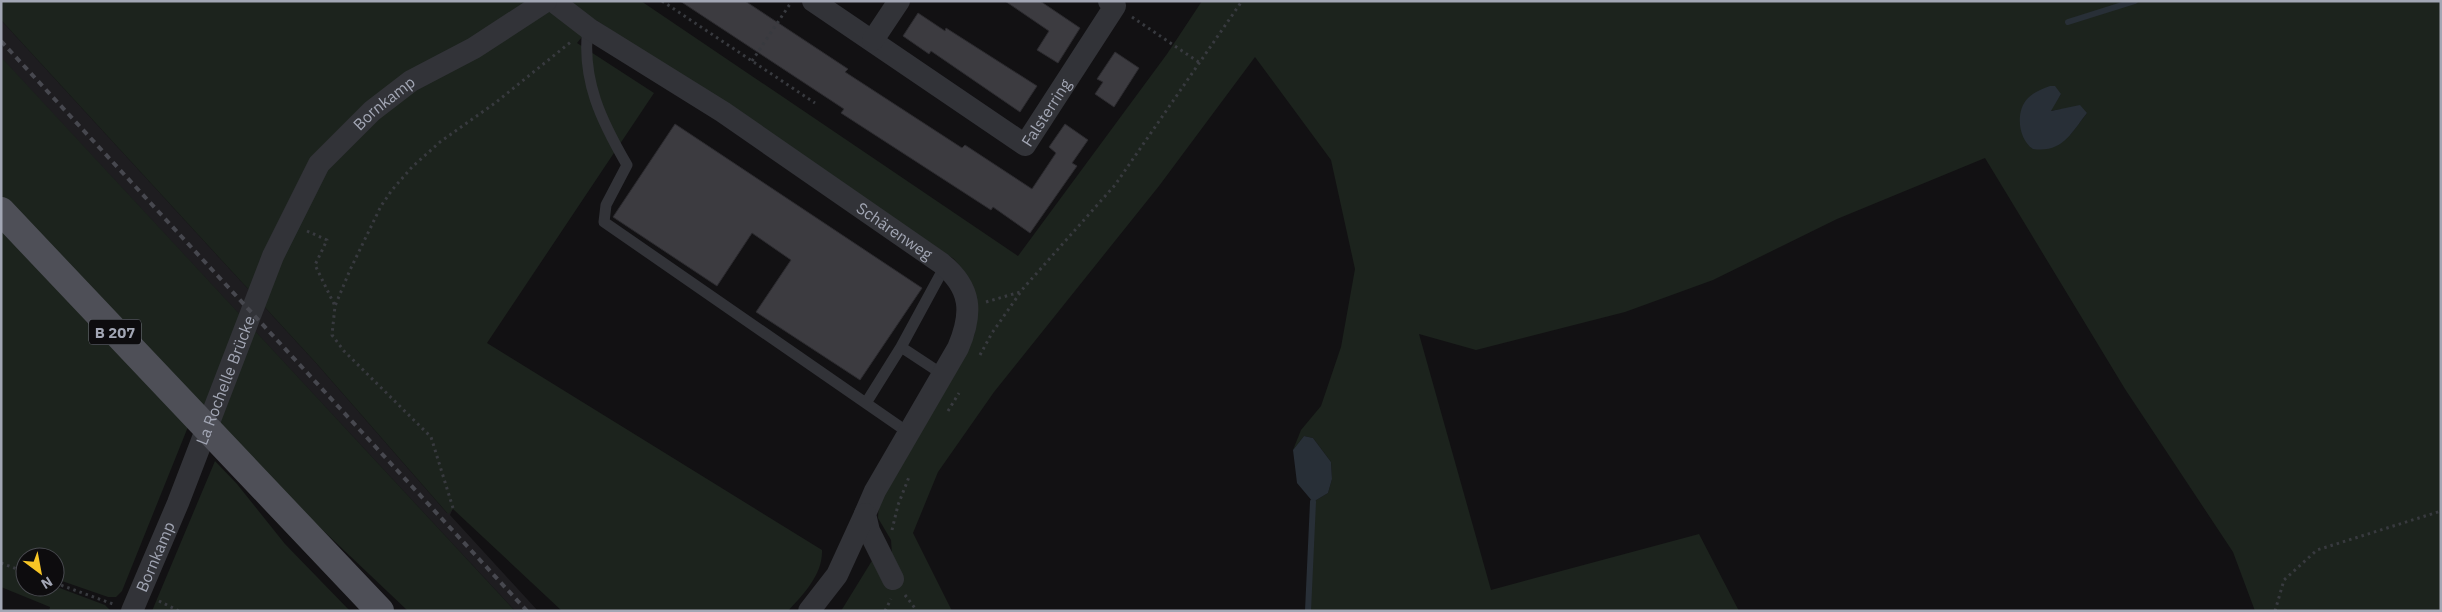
<svg xmlns="http://www.w3.org/2000/svg" width="2442" height="612" viewBox="0 0 2442 612" font-family="'IBM Plex Sans',sans-serif">
	<style>
		.built { fill: #1e1d20 }
		.green { fill: #1c231d; fill-rule: evenodd }
		.water { fill: #282f37 }
		.lines { fill: none; stroke-linecap: round; stroke-linejoin: round }
		.stream { stroke: #282f37; stroke-width: 6 }
		.building { fill: #3c3b40; stroke: #2c2b2f }
		.path { stroke: #383a3f; stroke-width: 3; stroke-dasharray: 2.5 4; stroke-linecap: butt }
		.lane { stroke: #323338; stroke-width: 11 }
		.street { stroke: #323338; stroke-width: 22 }
		.primary { stroke: #4e4f57; stroke-width: 28 }
		.rail { stroke: #47484f; stroke-width: 4; stroke-dasharray: 6 5; stroke-linecap: butt }
		.labels { text-anchor: middle; dominant-baseline: central; stroke-width: 5; stroke-linejoin: round; paint-order: stroke }
		.shield { fill: #0d0c0e; stroke: #757882; stroke-width: 1 }
		.shield-label { font-size: 15px; font-weight: bold; fill: #a2a6b4 }
		.street-label { font-size: 16px; fill: #a2a6b4; stroke: #0d0c0e }
	</style>
	<rect width="100%" height="100%" fill="#121113"/>
	<path class="built" d="M 1,20 L 317,364 L 447,513 L 453,508 L 450,515 L 538,611 L 515,611 L 1,58 Z"/>
	<path class="green" d="M 1,1 L 641,1 L 1018,256 L 1167,54 L 1202,1 L 2441,1 L 2441,611 L 2255,611 L 2233,552 L 2125,389 L 1985,158 L 1837,219 L 1713,280 L 1625,312 L 1476,350 L 1419,334 L 1491,590 L 1699,534 L 1739,611 L 1308,611 L 1313,502 L 1328,493 L 1332,479 L 1331,462 L 1313,438 L 1304,436 L 1293,450 L 1301,430 L 1321,406 L 1341,347 L 1355,269 L 1331,160 L 1255,57 L 1159,186 L 994,392 L 938,472 L 913,533 L 952,611 L 841,611 L 873,559 L 893,569 L 891,540 L 878,518 L 879,499 L 974,336 C 981,308 973,281 954,259 L 596,20 L 577,43 L 654,93 L 487,343 L 822,550 C 823,574 804,594 788,611 L 562,611 L 453,509 L 448,514 L 317,364 L 1,20 ZM 2061,94 L 2050,111 L 2062,109 L 2087,113 L 2070,135 L 2027,99 Z
		M 1,57 L 515,611 L 408,611 L 311,519 L 198,402 L 122,591 L 116,597 L 108,597 L 59,580 L 57,587 L 105,605 L 111,611 L 49,611 L 50,607 L 1,587 ZM 25,557 L 55,557 L 55,587 L 25,587 Z
		M 215,461 L 237,484 L 285,544 L 350,611 L 152,611 Z"/>
	<path class="water" d="M 2050,86 L 2055,86 L 2061,94 L 2051,111 L 2080,105 L 2087,113 C 2071,133 2063,153 2033,149 C 2018,139 2015,111 2028,98 C 2034,92 2042,89 2050,86 Z
		M 1304,436 L 1313,438 L 1331,462 L 1332,479 L 1328,493 L 1313,502 L 1297,483 L 1293,450 Z"/>
	<g class="lines">
		<path class="stream" d="M 2068,22 L 2135,1
			M 1308,611 L 1313,502"/>
	</g>
	<path class="building" d="M 680,1 L 745,1 L 848,69 L 845,72 L 962,148 L 965,145 L 1032,189 L 1056,153 L 1049,147 L 1065,124 L 1088,140 L 1072,163 L 1077,166 L 1030,233 L 993,207 L 991,210 L 841,113 L 844,109 Z
		M 1005,1 L 1040,1 L 1080,28 L 1058,63 L 1037,50 L 1049,31 Z
		M 918,13 L 945,31 L 946,28 L 1037,86 L 1020,112 L 931,51 L 929,54 L 903,36 Z
		M 1115,52 L 1139,68 L 1114,107 L 1095,94 L 1103,82 L 1097,79 Z
		M 675,124 L 922,288 L 860,380 L 756,312 L 791,260 L 752,233 L 717,286 L 613,217 Z"/>
	<g class="lines">
		<path class="path" d="M 662,1 L 815,103
			M 1132,17 L 1200,63
			M 752,61 L 792,1
			M 307,231 L 327,240 L 315,265 L 335,306
			M 986,302 L 1020,292 L 1115,185 L 1242,1
			M 980,355 L 992,333 L 1020,293
			M 948,411 L 959,393
			M 453,508 L 431,437 L 344,351 L 332,335 L 335,306 L 350,270 L 381,206 L 392,190 L 412,167 L 440,142 L 495,103 L 572,41
			M 892,530 L 898,505 L 909,477
			M 1,563 L 25,572
			M 55,583 L 113,604
			M 905,595 L 917,611
			M 159,601 L 179,611
			M 885,611 L 891,599
			M 2275,611 L 2284,580 L 2317,550 L 2441,511"/>
		<path class="lane" d="M 588,28 C 581,80 602,122 627,165 L 606,205 L 604,222 L 909,433
			M 901,347 L 945,266
			M 866,403 L 901,347 L 942,374"/>
		<g class="street">
			<path id="s1" d="M 553,1 L 588,28 L 723,112 L 941,263 C 972,288 973,313 958,348 L 875,491 L 865,514 L 869,531 L 893,579"/>
			<path id="s2" d="M 813,1 L 1025,145 L 1115,6 L 1109,1"/>
			<path d="M 873,40 L 899,1"/>
			<path id="s3" d="M 132,611 L 178,503 L 273,256 L 319,164 L 372,111 L 411,81 L 474,48 L 546,1"/>
			<path d="M 809,611 L 837,575 L 865,514"/>
		</g>
		<path class="primary" d="M 1,211 L 380,611"/>
		<path class="rail" d="M 1,41 L 527,611"/>
	</g>
	<g class="labels">
		<rect class="shield" x="89" y="319.5" width="52" height="25" rx="4"/>
		<g class="shield-label">
			<text x="115" y="332">B 207</text>
		</g>
		<g class="street-label">
			<text stroke="none"><textPath href="#s3" startOffset="574">Bornkamp</textPath></text>
			<text stroke="none"><textPath href="#s2" startOffset="295">Falsterring</textPath></text>
			<text stroke="none"><textPath href="#s1" startOffset="412">Schärenweg</textPath></text>
			<text stroke="none"><textPath href="#s3" startOffset="249">La Rochelle Brücke</textPath></text>
			<text stroke="none"><textPath href="#s3" startOffset="59">Bornkamp</textPath></text>
		</g>
	</g>
	<rect width="2442" height="612" fill="none" stroke="#a2a6b4" stroke-width="5"/>
	<g transform="translate(40 572) rotate(148)"><circle r="24" fill="#0d0c0e" stroke="#494a50"/>
	<path d="M0-4L9 19L0 12L-9 19Z" fill="#f7c525"/>
	<text y="-8" font-size="14" font-weight="bold" text-anchor="middle" fill="#a2a6b4">N</text>
	</g>
</svg>
